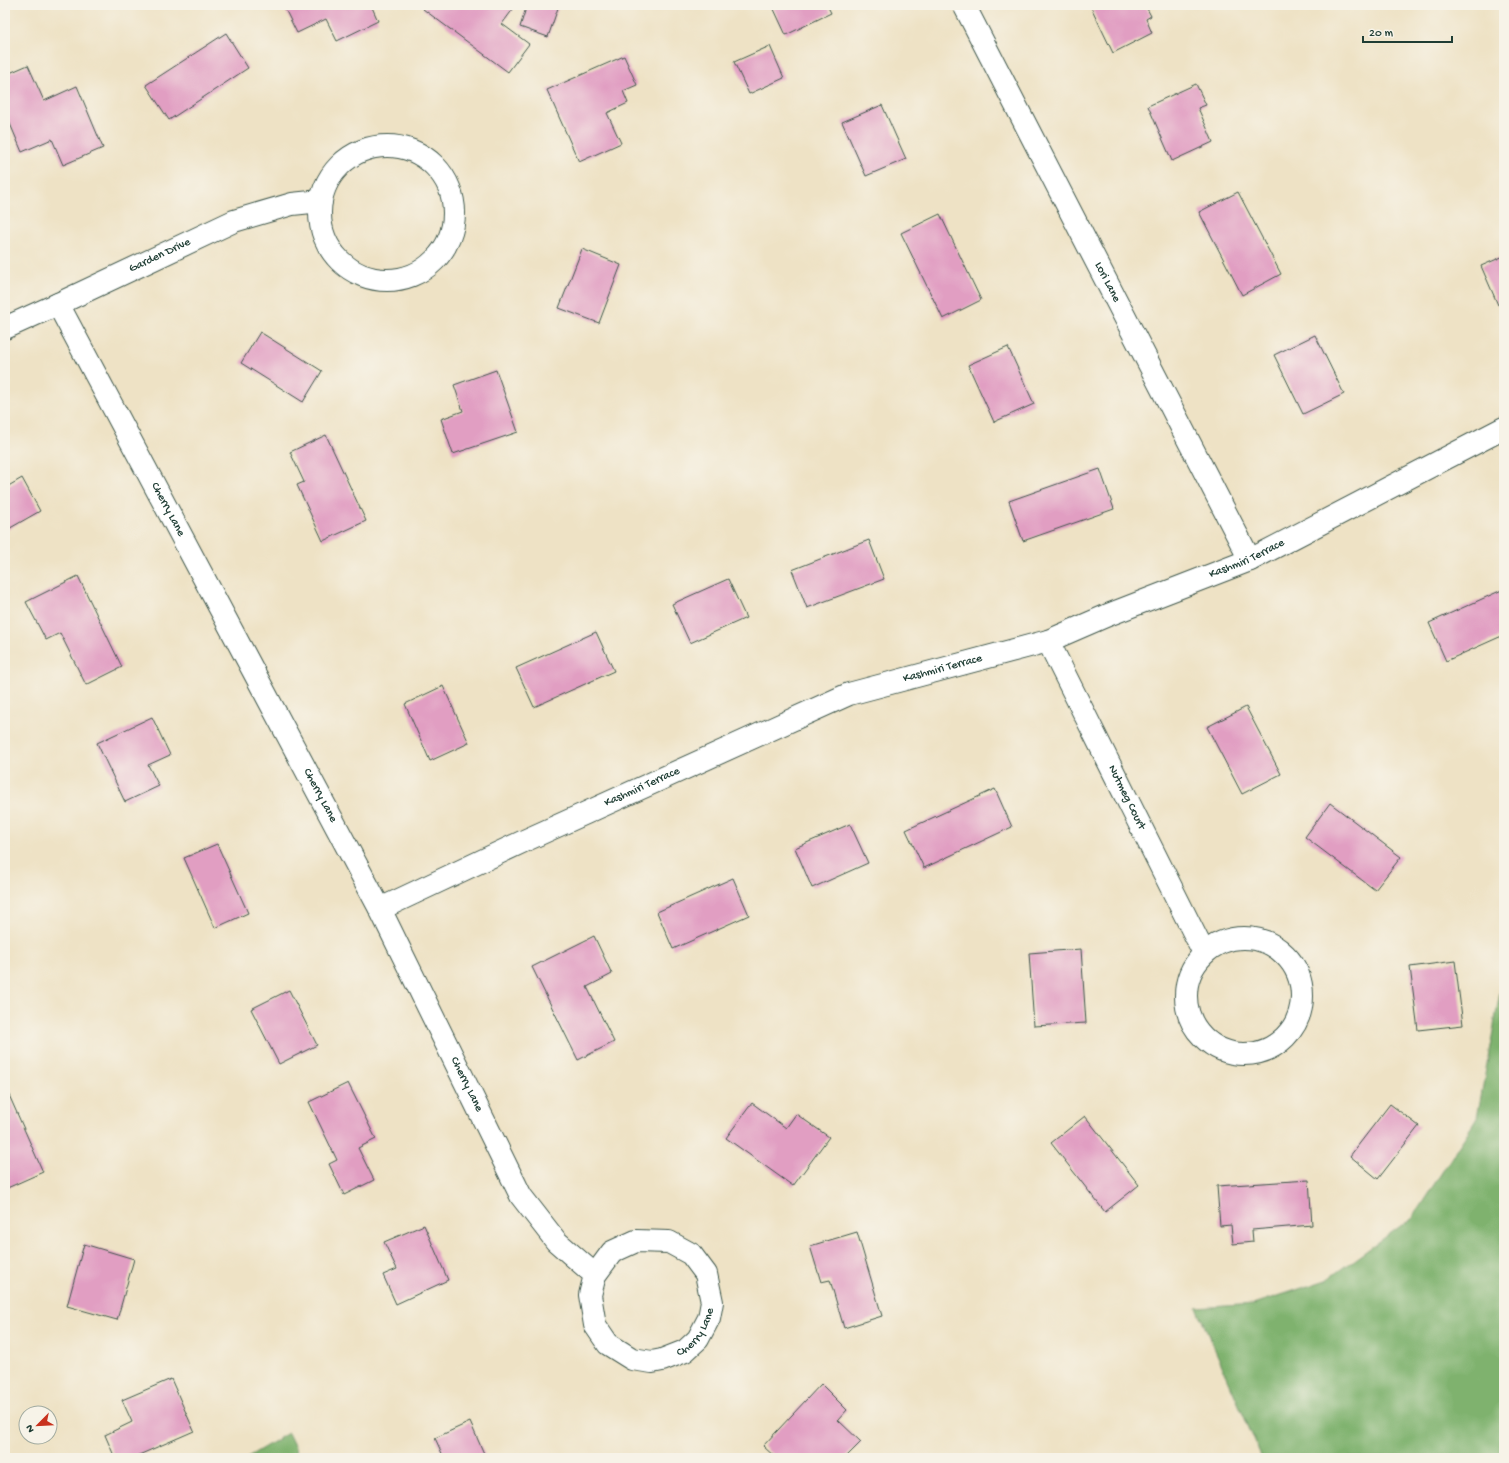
<svg xmlns="http://www.w3.org/2000/svg" width="1509" height="1463" viewBox="0 0 1509 1463" font-family="'Gochi Hand',sans-serif">
	<style>
		.forest { fill: #7fb26e; stroke: #4f7851 }
		.building { fill: #e19ec2 }
		.lines { fill: none; stroke-linecap: round; stroke-linejoin: round }
		.minor-casing { stroke: #3e564a; stroke-width: 24 }
		.minor { stroke: #fff; stroke-width: 22 }
		.labels { text-anchor: middle; dominant-baseline: central; stroke-width: 3; stroke-linejoin: round; paint-order: stroke }
		.street-label { font-size: 12px; fill: #1f3d34; stroke: #f7f3e8 }
	</style>
	<rect width="100%" height="100%" fill="#f7f3e8"/>
	<filter id="ink" filterUnits="userSpaceOnUse"><feTurbulence type="fractalNoise" baseFrequency=".025" numOctaves="2"/><feDisplacementMap in="SourceGraphic" scale="8" xChannelSelector="R" yChannelSelector="G"/><feConvolveMatrix kernelMatrix="1 2 1 2 8 2 1 2 1" color-interpolation-filters="sRGB"/></filter>
	<filter id="wash" filterUnits="userSpaceOnUse"><feTurbulence type="fractalNoise" baseFrequency=".012" numOctaves="4" result="noise"/><feDisplacementMap in="SourceGraphic" scale="16" xChannelSelector="R" yChannelSelector="G"/><feGaussianBlur stdDeviation="0.9" result="paint"/><feColorMatrix in="noise" values="0 0 0 0 0 0 0 0 0 0 0 0 0 0 0 0 0 1.4 0 .05"/><feComposite in="paint" operator="in"/></filter>
	<g filter="url(#wash)">
		<rect width="100%" height="100%" fill="#eee2c5"/>
		<path class="forest" d="M 1504,971 L 1504,1458 L 1262,1458 L 1197,1308 L 1254,1304 L 1326,1280 L 1413,1217 L 1477,1118 Z
			M 288,1433 L 300,1458 L 246,1458 Z"/>
		<g id="blocks">
			<path class="building" d="M 283,5 L 371,5 L 378,21 L 337,41 L 326,19 L 297,33 Z
				M 426,5 L 516,5 L 502,24 L 529,44 L 508,72 L 423,9 Z
				M 527,5 L 559,5 L 548,37 L 520,27 Z
				M 772,5 L 827,5 L 831,13 L 786,35 Z
				M 1090,5 L 1145,5 L 1151,16 L 1146,19 L 1152,33 L 1113,53 Z
				M 1494,5 L 1504,5 L 1504,8 L 1494,6 Z
				M 226,33 L 248,68 L 169,120 L 146,85 Z
				M 770,46 L 784,78 L 749,94 L 734,62 Z
				M 624,56 L 637,85 L 623,91 L 628,103 L 607,113 L 621,143 L 579,162 L 547,90 Z
				M 28,65 L 44,101 L 77,86 L 103,148 L 63,165 L 52,139 L 22,152 L 5,112 L 5,75 Z
				M 1196,84 L 1206,105 L 1198,108 L 1213,142 L 1172,161 L 1148,106 Z
				M 882,105 L 906,159 L 866,176 L 842,122 Z
				M 1238,192 L 1281,274 L 1242,295 L 1199,212 Z
				M 940,214 L 981,300 L 943,319 L 901,233 Z
				M 582,249 L 621,265 L 599,323 L 559,308 Z
				M 1504,256 L 1504,303 L 1498,305 L 1481,266 Z
				M 260,332 L 322,371 L 303,402 L 241,363 Z
				M 1315,335 L 1344,394 L 1303,414 L 1274,355 Z
				M 1008,347 L 1034,404 L 994,422 L 968,365 Z
				M 496,370 L 518,432 L 453,454 L 441,419 L 463,411 L 454,385 Z
				M 326,435 L 366,521 L 323,541 L 297,485 L 304,482 L 290,452 Z
				M 1100,469 L 1114,509 L 1023,541 L 1009,501 Z
				M 22,478 L 40,511 L 5,531 L 5,488 Z
				M 869,540 L 884,579 L 807,608 L 792,570 Z
				M 78,576 L 122,667 L 86,685 L 60,633 L 46,640 L 26,602 Z
				M 728,579 L 746,618 L 690,643 L 672,604 Z
				M 1504,589 L 1504,635 L 1446,661 L 1429,623 Z
				M 596,632 L 614,671 L 534,707 L 516,668 Z
				M 443,686 L 469,743 L 430,761 L 405,704 Z
				M 1246,707 L 1281,774 L 1242,794 L 1207,727 Z
				M 152,717 L 170,755 L 148,765 L 159,786 L 125,802 L 97,743 Z
				M 995,789 L 1012,827 L 924,868 L 906,830 Z
				M 1330,803 L 1401,857 L 1375,890 L 1305,837 Z
				M 850,824 L 868,863 L 812,888 L 795,848 Z
				M 217,844 L 248,913 L 215,928 L 184,858 Z
				M 733,878 L 749,915 L 673,949 L 657,912 Z
				M 594,936 L 612,974 L 587,987 L 614,1042 L 578,1060 L 532,967 Z
				M 1081,949 L 1086,1023 L 1034,1026 L 1029,953 Z
				M 1455,961 L 1463,1025 L 1418,1030 L 1410,967 Z
				M 289,990 L 317,1045 L 279,1064 L 251,1009 Z
				M 348,1083 L 376,1139 L 358,1148 L 374,1180 L 344,1195 L 329,1164 L 337,1160 L 309,1102 Z
				M 5,1086 L 43,1172 L 5,1189 Z
				M 752,1103 L 786,1128 L 796,1114 L 829,1137 L 793,1186 L 726,1138 Z
				M 1390,1104 L 1419,1126 L 1378,1179 L 1350,1156 Z
				M 1085,1116 L 1139,1185 L 1105,1212 L 1051,1143 Z
				M 1309,1180 L 1312,1225 L 1252,1230 L 1253,1242 L 1233,1244 L 1231,1225 L 1220,1226 L 1217,1186 Z
				M 424,1225 L 448,1280 L 396,1304 L 383,1275 L 397,1269 L 384,1242 Z
				M 857,1232 L 882,1316 L 844,1328 L 830,1280 L 821,1282 L 810,1246 Z
				M 84,1244 L 134,1259 L 117,1320 L 67,1306 Z
				M 171,1379 L 194,1431 L 132,1458 L 115,1458 L 105,1435 L 132,1422 L 122,1400 Z
				M 821,1384 L 847,1410 L 838,1420 L 861,1442 L 845,1458 L 776,1458 L 763,1446 Z
				M 470,1422 L 486,1458 L 444,1458 L 435,1438 Z"/>
		</g>
	</g>
	<g filter="url(#ink)">
		<use href="#blocks" fill-opacity="0" stroke="#3e564a" stroke-width="1"/>
		<g class="lines">
			<g class="minor-casing">
				<g id="minor">
					<path id="s1" d="M 964,5 L 1250,560"/>
					<circle cx="387" cy="213" r="67"/>
					<path id="s2" d="M 58,304 L 380,909 L 521,1196 L 556,1241 L 595,1275 L 590,1295 L 595,1325 L 608,1344 L 632,1359 L 652,1362 L 662,1360 L 685,1351 L 698,1339 L 709,1318 L 712,1302 L 706,1274 L 691,1254 L 669,1242 L 636,1241 L 612,1252 L 595,1275"/>
					<path id="s3" d="M 5,328 L 58,304 L 234,221 L 292,204 L 321,201"/>
					<path id="s4" d="M 1048,641 L 1204,953"/>
					<path id="s5" d="M 380,909 L 524,841 L 849,694 L 1048,641 L 1108,615 L 1250,560 L 1504,428"/>
					<circle cx="1244" cy="996" r="58"/>
				</g>
			</g>
			<use href="#minor" class="minor"/>
		</g>
	</g>
	<g class="labels">
		<g class="street-label">
			<text stroke="none"><textPath href="#s3" startOffset="171">Garden Drive</textPath></text>
			<text stroke="none"><textPath href="#s1" startOffset="312">Lori Lane</textPath></text>
			<text stroke="none"><textPath href="#s2" startOffset="233">Cherry Lane</textPath></text>
			<text stroke="none"><textPath href="#s5" startOffset="937">Kashmiri Terrace</textPath></text>
			<text stroke="none"><textPath href="#s5" startOffset="613">Kashmiri Terrace</textPath></text>
			<text stroke="none"><textPath href="#s5" startOffset="289">Kashmiri Terrace</textPath></text>
			<text stroke="none"><textPath href="#s2" startOffset="557">Cherry Lane</textPath></text>
			<text stroke="none"><textPath href="#s4" startOffset="175">Nutmeg Court</textPath></text>
			<text stroke="none"><textPath href="#s2" startOffset="881">Cherry Lane</textPath></text>
			<text stroke="none"><textPath href="#s2" startOffset="1293">Cherry Lane</textPath></text>
		</g>
	</g>
	<rect width="1509" height="1463" fill="none" stroke="#f7f3e8" stroke-width="20"/>
	<g transform="translate(38 1425) rotate(246)"><circle r="19" fill="#f7f3e8" stroke="#a1aaa0"/>
	<path d="M0-3L7 15L0 10L-7 15Z" fill="#c8321e"/>
	<text y="-6" font-size="11" font-weight="bold" text-anchor="middle" fill="#1f3d34">N</text>
	</g>
	<path d="M1363 36v6h89v-6" fill="none" stroke="#1f3d34" stroke-width="2"/>
	<text x="1369" y="36" font-size="12" fill="#1f3d34" stroke="#f7f3e8" stroke-width="3" paint-order="stroke">20 m</text>
</svg>
